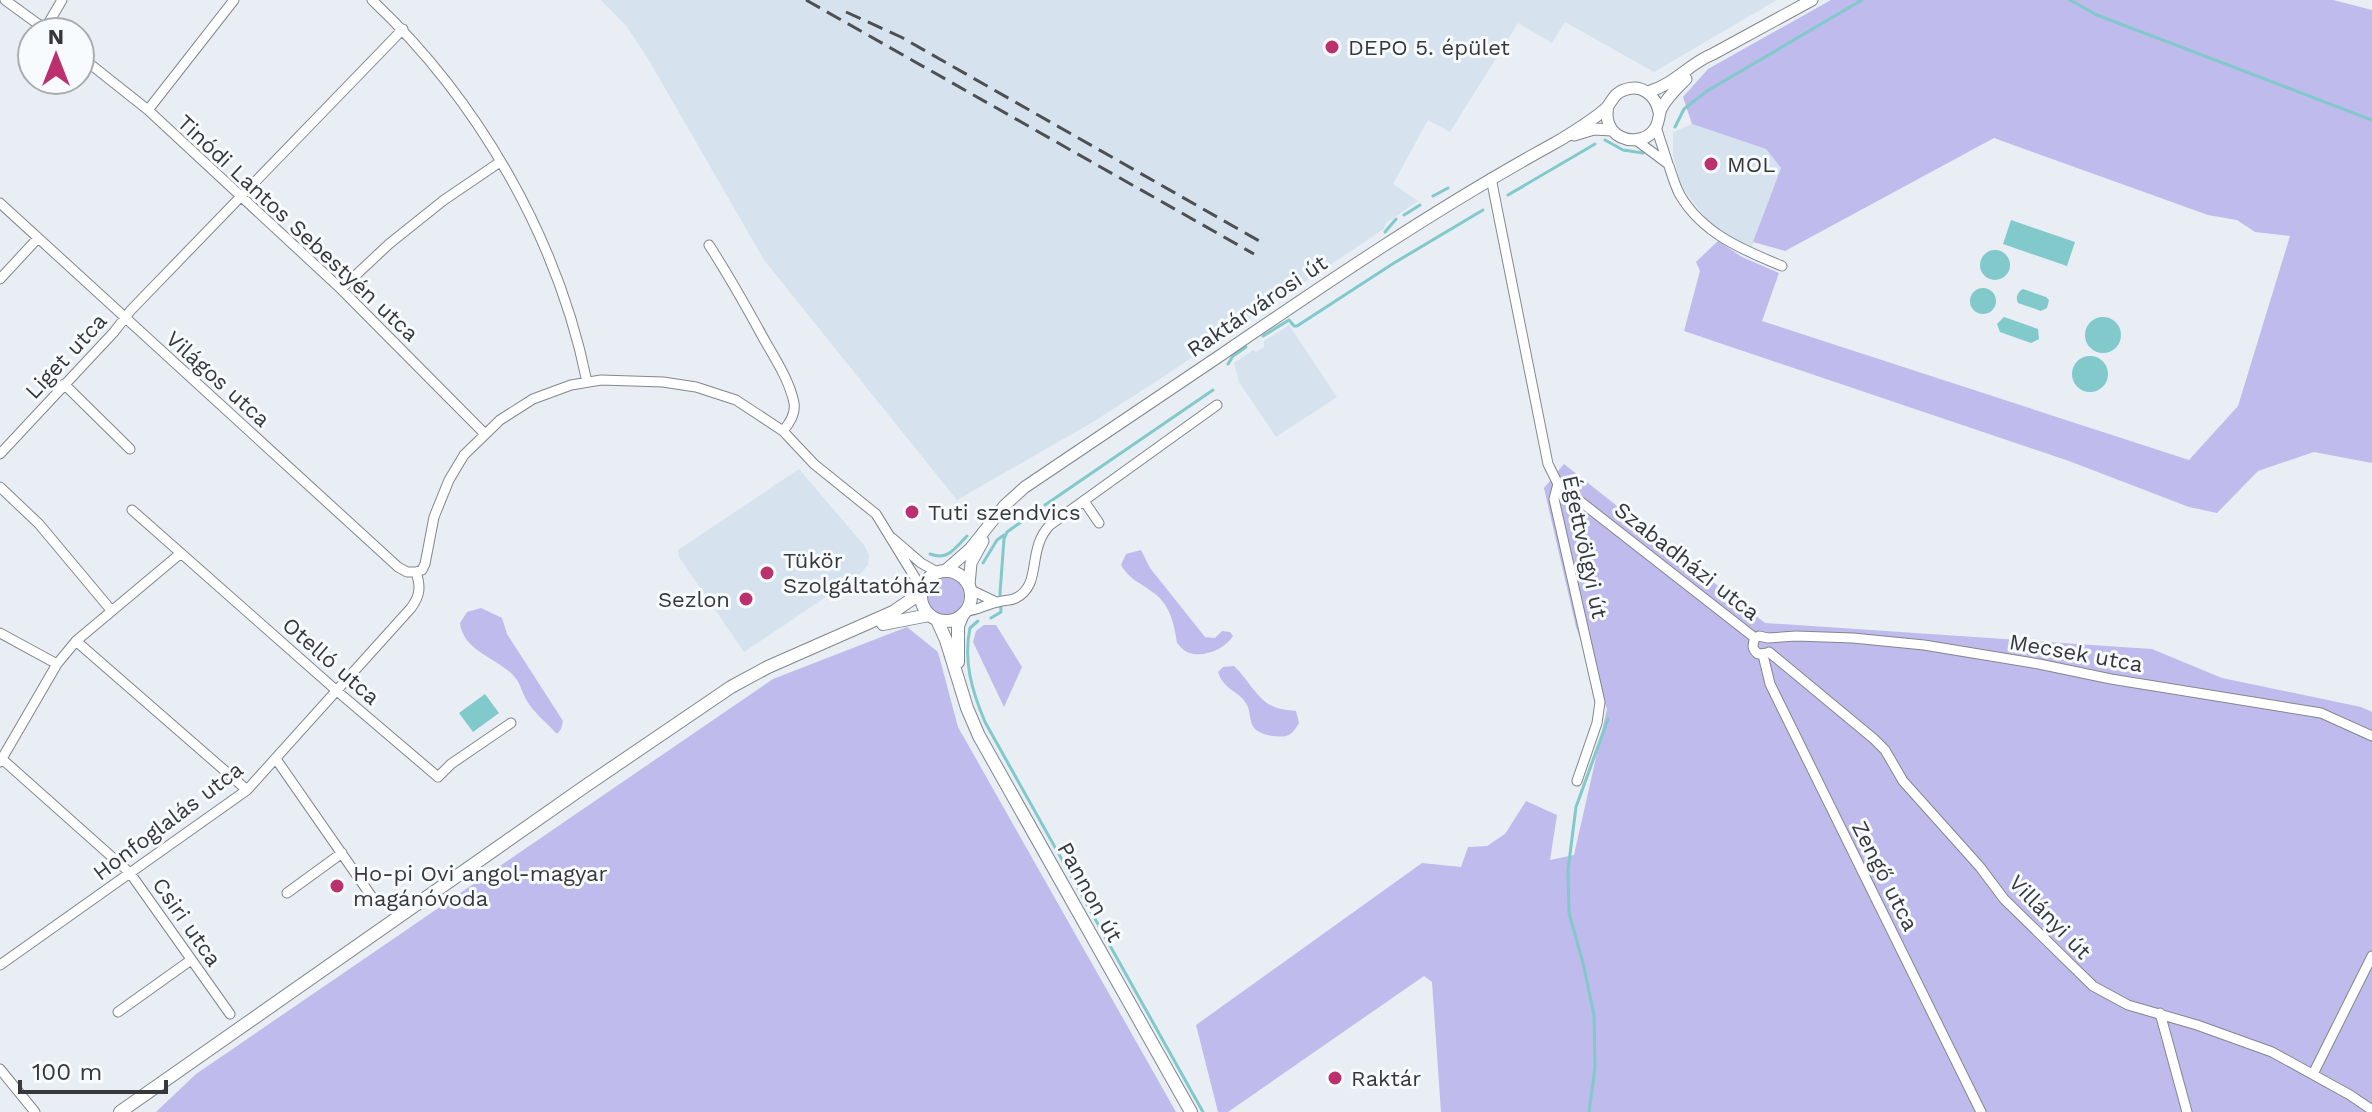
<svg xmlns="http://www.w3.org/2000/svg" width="2372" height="1112" viewBox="0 0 2372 1112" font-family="'Work Sans',sans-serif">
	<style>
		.built { fill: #d6e3ee }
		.green { fill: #bfbbed }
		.water { fill: #81c9ca }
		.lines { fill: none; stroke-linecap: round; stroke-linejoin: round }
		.stream { stroke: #81c9ca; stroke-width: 3 }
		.minor-casing { stroke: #81878c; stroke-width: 11 }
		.tertiary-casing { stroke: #81878c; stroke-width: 13 }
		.secondary-casing { stroke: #81878c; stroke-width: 14 }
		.minor { stroke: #fff; stroke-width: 9 }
		.tertiary { stroke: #fff; stroke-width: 11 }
		.secondary { stroke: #fff; stroke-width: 12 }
		.rail { stroke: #4d4f52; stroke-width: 3; stroke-dasharray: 16 8; stroke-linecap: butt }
		.poi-dot { fill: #ba316e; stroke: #f7fbfe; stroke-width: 3 }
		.labels { text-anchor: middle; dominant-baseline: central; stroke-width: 6; stroke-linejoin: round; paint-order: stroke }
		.poi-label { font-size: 22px; fill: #36383b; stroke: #f7fbfe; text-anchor: start }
		.street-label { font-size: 22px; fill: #36383b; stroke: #f7fbfe }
	</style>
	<rect width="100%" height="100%" fill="#e8eef3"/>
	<path class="built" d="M 601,0 L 1777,0 L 1654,72 L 1565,22 L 1552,43 L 1518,23 L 1450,132 L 1428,120 L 1411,151 L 1393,184 L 1418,201 L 1386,223 L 1384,229 L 1160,379 L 1093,422 L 957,500 L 764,260 L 647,57 L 627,27 Z
		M 1692,124 L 1766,149 L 1781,168 L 1751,249 L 1737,242 L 1708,221 L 1681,186 L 1673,155 L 1673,132 Z
		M 1289,325 L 1337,397 L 1276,437 L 1239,382 L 1234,363 L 1253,350 L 1256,352 L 1264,347 L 1264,341 Z
		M 799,469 L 864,545 L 869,555 L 868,565 L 860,574 L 744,652 L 679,557 L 678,550 Z"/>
	<path class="green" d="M 1831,0 L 2333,0 L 2372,10 L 2372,463 L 2314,452 L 2258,471 L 2217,513 L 2189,507 L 2069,461 L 1684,331 L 1700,271 L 1696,262 L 1718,241 L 1742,257 L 1779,273 L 1762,321 L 2189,460 L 2238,406 L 2290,236 L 2255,232 L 2237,220 L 2208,215 L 1994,138 L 1785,251 L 1753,242 L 1781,168 L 1766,149 L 1692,124 L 1683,97 L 1708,69 Z
		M 1564,464 L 1765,623 L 2152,649 L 2222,678 L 2361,707 L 2372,712 L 2372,1112 L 1441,1112 L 1432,982 L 1424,976 L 1228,1112 L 1218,1112 L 1196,1025 L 1422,863 L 1461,867 L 1468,847 L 1487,846 L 1505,834 L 1526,801 L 1557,815 L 1550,860 L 1574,855 L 1607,709 L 1576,627 L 1544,488 Z
		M 1141,550 L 1150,568 L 1205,637 L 1215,638 L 1222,631 L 1230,632 L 1233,636 C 1225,649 1202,659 1187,652 C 1183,650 1180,646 1177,643 C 1174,623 1170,603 1151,591 C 1139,582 1129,579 1121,565 L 1126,554 Z
		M926 596a19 19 0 1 1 38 0a19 19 0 1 1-38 0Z
		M 481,608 L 502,618 L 507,634 L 563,721 L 561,729 L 557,734 C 548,724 534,713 527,701 C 521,691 521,683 512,674 C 494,657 463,650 460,623 L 467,612 Z
		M 984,625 L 996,625 L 1022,667 L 1004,707 L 973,642 L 976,631 Z
		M 907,627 L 938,652 L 958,727 L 1176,1112 L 156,1112 L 196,1074 L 773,679 Z
		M 1234,666 C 1246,677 1257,698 1270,705 C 1277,709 1287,710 1296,711 L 1299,723 C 1296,728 1292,735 1286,736 C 1278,738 1261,735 1255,729 C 1249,723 1251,713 1247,705 C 1239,690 1224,691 1218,672 L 1223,667 Z"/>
	<path class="water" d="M 2011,220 L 2075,242 L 2067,266 L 2003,244 Z
		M1980 265a15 15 0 1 1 30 0a15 15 0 1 1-30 0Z
		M1970 301a13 13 0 1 1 26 0a13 13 0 1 1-26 0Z
		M 2023,289 L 2046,297 L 2049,300 L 2047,308 L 2041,311 L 2018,303 C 2015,297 2018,292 2023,289 Z
		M2085 335a18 18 0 1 1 36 0a18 18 0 1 1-36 0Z
		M 2004,317 L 2038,329 L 2039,339 L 2031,343 L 2000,332 L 1997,324 Z
		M2072 374a18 18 0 1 1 36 0a18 18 0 1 1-36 0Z
		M 485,694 L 499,713 L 473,732 L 459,713 Z"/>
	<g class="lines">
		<path class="stream" d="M 2070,0 L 2097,15 L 2372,120
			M 1675,127 L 1684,109 L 1707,91 L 1862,0
			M 1605,140 L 1623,150 L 1643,153
			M 1508,195 L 1595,144
			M 1433,196 L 1448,188
			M 1404,215 L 1420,205
			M 1385,232 L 1396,219
			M 1263,336 L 1289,320 L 1294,326 L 1297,326 L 1394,263 L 1483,210
			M 1228,364 L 1233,356 L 1246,347
			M 1045,505 L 1213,390
			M 930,554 C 948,561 955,548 967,536
			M 983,563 L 997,540 L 1004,535
			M 991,618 L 1001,612 L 1000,593 L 1004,539 L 1007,532 L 1035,512
			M 978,621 L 970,628 C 963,661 972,691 985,722 L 1203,1112
			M 1589,1112 L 1595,1068 L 1594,1015 L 1583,963 L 1569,913 L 1568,870 L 1576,807 L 1608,719"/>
		<g class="minor-casing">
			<path id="minor" d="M 5,0 L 49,32
				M 372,0 C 478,100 558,238 587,382
				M 45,29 L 62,0
				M 80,56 L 148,110 L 341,289 L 484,433
				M 148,110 L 234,0
				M 1656,127 L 1668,164
				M 1636,140 L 1668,164
				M 1669,166 C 1672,175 1675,186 1680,195 C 1703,234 1743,250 1782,266
				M 1491,178 L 1548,464 L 1558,484 L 1755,638
				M 0,203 L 398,567 L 407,572 L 416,572
				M 709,245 C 729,276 747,308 765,341 C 776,360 790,382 794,403 C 796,414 790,423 783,431
				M 0,279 L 38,238
				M 341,289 L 389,244 L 444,200 L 500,162
				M 64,384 L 130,449
				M 0,454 L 114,332 L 131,310 L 403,29
				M 1558,484 L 1554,499 L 1600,702 L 1597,723 L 1577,781
				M 0,487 L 39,524 L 111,610
				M 1084,501 L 1099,523
				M 132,510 L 337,691 L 438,777 L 451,764 L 511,723
				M 892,538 L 921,563 L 937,572
				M 416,572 L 422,570 L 425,564 L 434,517 L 449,480 L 464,455 L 500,420 L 533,399 L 571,385 L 601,380 L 663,382 L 696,387 L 736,400 L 783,431 L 814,464 L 876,514 L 922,589
				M 971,590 L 996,602
				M 967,611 C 979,610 986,604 998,602 C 1004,600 1010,601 1016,598 C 1043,584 1026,550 1050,525 L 1217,405
				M 0,633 L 57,664
				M 1755,638 L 1759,636 L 1768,638 L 1796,636 L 1853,638 L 1924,645 L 2039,664 L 2111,679 L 2321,713 L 2372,736
				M 1755,638 C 1752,645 1752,649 1758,654 L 1768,653
				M 76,641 L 247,790
				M 1769,652 L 1874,739 L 1885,750 L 1903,781 L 1980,867 L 2004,899 L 2093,986 L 2128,1005 L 2197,1025 L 2272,1052 L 2350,1095 L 2372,1110
				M 1763,655 L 1770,684 L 1981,1112
				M 2,759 L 130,873 L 230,1014
				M 276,759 L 374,900
				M 0,762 L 57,664 L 76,641 L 181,553
				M 287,893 L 342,853
				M 0,965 L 247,790 L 411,608 C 420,596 421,587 416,572
				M 118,1012 L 191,960
				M 2160,1013 L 2187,1112
				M 0,1069 L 35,1112
				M 2313,1074 L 2372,956"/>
		</g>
		<g class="tertiary-casing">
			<path id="tertiary" d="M 1648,92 C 1677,83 1688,64 1713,54 L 1812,0
				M 1608,106 C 1606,115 1607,123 1612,130 C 1624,144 1647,143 1656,127 C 1659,121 1659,114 1661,109 C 1667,97 1677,88 1686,79
				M 1574,135 L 1594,129 L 1612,130
				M 946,570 L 970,549 L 1005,505 L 1025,487 C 1090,443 1156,399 1221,355 C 1329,281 1438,207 1553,144 C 1564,138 1601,115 1608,106 C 1613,99 1615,93 1624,90 C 1642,83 1656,96 1659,112
				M 969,585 L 971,563 L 983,541"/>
		</g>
		<g class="secondary-casing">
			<path id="secondary" d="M921 596a25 25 0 1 1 50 0a25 25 0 1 1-50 0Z
				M 937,620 L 946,640 L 967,708 L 979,736 L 1191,1112
				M 883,624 L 929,615
				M 958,662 L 958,626 L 963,614
				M 120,1112 L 584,787 L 731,687 L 768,667 L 893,612 L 921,593"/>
		</g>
		<use href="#minor" class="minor"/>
		<use href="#tertiary" class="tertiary"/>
		<use href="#secondary" class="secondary"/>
		<path class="rail" d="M 806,0 L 1254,254
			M 846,12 L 901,37 L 1261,242"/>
	</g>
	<g class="poi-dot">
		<circle cx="1332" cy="47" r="8"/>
		<circle cx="1711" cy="164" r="8"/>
		<circle cx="912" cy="512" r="8"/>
		<circle cx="767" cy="573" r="8"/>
		<circle cx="746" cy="599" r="8"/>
		<circle cx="337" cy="886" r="8"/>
		<circle cx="1335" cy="1078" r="8"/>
	</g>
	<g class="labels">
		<g class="poi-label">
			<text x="1348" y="47">DEPO 5. épület</text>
			<text x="1727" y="164">MOL</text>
			<text x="928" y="512">Tuti szendvics</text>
			<text x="783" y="560">Tükör<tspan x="783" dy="25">Szolgáltatóház</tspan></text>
			<text x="730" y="599" text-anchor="end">Sezlon</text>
			<text x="353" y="873">Ho-pi Ovi angol-magyar<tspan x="353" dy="25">magánóvoda</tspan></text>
			<text x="1351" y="1078">Raktár</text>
		</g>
		<g class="street-label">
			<text transform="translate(298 228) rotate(43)">Tinódi Lantos Sebestyén utca</text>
			<text transform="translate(1257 306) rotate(-34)">Raktárvárosi út</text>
			<text transform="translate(66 356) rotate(-47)">Liget utca</text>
			<text transform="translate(218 379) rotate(42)">Világos utca</text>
			<text transform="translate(1585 547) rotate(78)">Égettvölgyi út</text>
			<text transform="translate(1687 561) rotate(38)">Szabadházi utca</text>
			<text transform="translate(2076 653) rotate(10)">Mecsek utca</text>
			<text transform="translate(331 661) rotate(41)">Otelló utca</text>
			<text transform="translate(168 821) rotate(-37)">Honfoglalás utca</text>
			<text transform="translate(1885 876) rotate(63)">Zengő utca</text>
			<text transform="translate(1090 892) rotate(61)">Pannon út</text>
			<text transform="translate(2050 917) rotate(46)">Villányi út</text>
			<text transform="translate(187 922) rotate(55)">Csiri utca</text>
		</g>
	</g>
	<g transform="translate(56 56)"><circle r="38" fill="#f7fbfe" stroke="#aaadb0" stroke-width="2"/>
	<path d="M0-6L14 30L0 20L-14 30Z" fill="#ba316e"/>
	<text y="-12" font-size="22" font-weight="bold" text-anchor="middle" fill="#36383b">N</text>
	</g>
	<path d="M20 1080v12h146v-12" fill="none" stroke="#36383b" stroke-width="4"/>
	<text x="32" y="1080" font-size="24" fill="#36383b" stroke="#f7fbfe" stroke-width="6" paint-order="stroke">100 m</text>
</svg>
